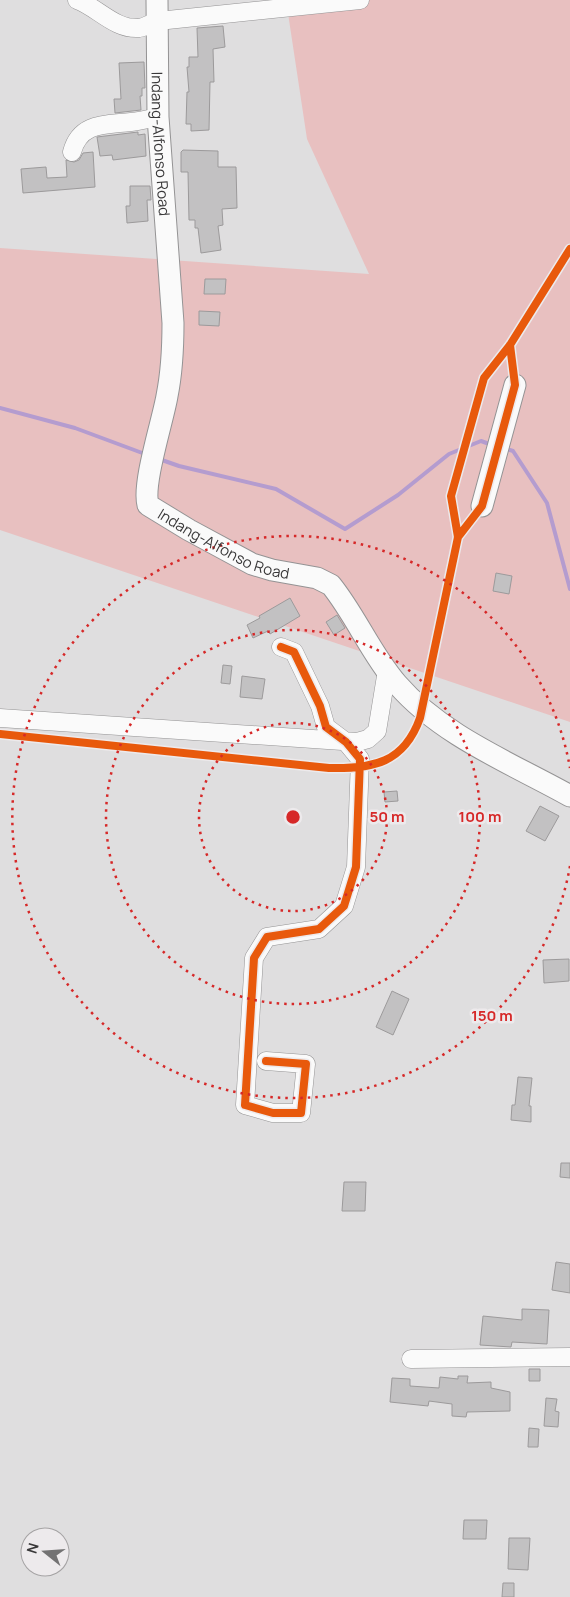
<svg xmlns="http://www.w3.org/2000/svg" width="570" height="1597" viewBox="0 0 570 1597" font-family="Manrope,sans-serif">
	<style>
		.green { fill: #e8c0c0 }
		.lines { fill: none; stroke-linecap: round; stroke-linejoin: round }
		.stream { stroke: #b49ccf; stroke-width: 4 }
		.building { fill: #c2c1c2; stroke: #9c9a9b }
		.minor-casing { stroke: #949394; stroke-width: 19 }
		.major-casing { stroke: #949394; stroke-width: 23 }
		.minor { stroke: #fafafa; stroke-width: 18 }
		.major { stroke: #fafafa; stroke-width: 21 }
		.cycleway-casing { stroke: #edeaec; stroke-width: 11 }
		.cycleway { stroke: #e8590c; stroke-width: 8 }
		.ring { fill: none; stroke: #d62828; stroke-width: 2.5; stroke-dasharray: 2.5 5 }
		.labels { text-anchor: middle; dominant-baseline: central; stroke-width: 5; stroke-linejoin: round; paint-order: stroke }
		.street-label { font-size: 15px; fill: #393839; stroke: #edeaec }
		.centre { fill: #d62828; stroke: #edeaec; stroke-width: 2.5 }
		.ring-label { font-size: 15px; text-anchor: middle; font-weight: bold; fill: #d62828; stroke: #edeaec; stroke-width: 5; stroke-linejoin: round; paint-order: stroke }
	</style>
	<rect width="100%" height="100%" fill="#dfdedf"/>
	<path class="green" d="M 286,0 L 570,0 L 570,722 L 0,530 L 0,248 L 369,274 L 307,139 Z"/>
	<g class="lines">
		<path class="stream" d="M 0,408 L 75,428 L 145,454
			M 504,448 L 513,451 L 547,503 L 570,589
			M 159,459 L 179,466 L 276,489 L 345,529 L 398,495 L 449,454 L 481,441 L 492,445"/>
	</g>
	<path class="building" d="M 223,26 L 225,47 L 213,49 L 214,82 L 210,82 L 209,130 L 191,131 L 191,124 L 186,124 L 187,92 L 189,92 L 187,67 L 189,67 L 189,57 L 198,57 L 197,28 Z
		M 144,62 L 145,88 L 142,88 L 142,96 L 140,96 L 141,110 L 115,113 L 114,99 L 121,99 L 119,63 Z
		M 138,132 L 138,135 L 145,134 L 146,156 L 113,160 L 112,155 L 100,156 L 97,137 Z
		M 183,150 L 218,151 L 218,167 L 236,167 L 237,208 L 222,209 L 223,225 L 218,226 L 221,250 L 201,253 L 198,228 L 195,228 L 195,220 L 189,220 L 188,172 L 181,172 L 181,152 Z
		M 93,152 L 95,187 L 23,193 L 21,169 L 46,167 L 47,178 L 67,177 L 66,160 L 74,162 L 79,160 L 83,153 Z
		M 130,186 L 150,186 L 151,200 L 147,200 L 148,221 L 127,223 L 126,206 L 130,206 Z
		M 205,279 L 226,279 L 225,294 L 204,294 Z
		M 199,311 L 220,312 L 219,326 L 199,325 Z
		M 496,573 L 512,576 L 509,594 L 493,591 Z
		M 290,598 L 300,616 L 270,634 L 268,631 L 253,638 L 247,625 L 260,618 L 259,616 Z
		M 337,615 L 345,628 L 334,635 L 326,622 Z
		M 223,665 L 232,666 L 230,684 L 221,683 Z
		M 242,676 L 265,679 L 262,699 L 240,697 Z
		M 397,791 L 398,801 L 385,802 L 384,792 Z
		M 540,806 L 559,816 L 545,841 L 526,831 Z
		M 569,959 L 569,981 L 544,983 L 543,960 Z
		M 392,991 L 409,999 L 393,1035 L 376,1027 Z
		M 518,1077 L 532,1078 L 529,1106 L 531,1106 L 531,1122 L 511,1120 L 512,1105 L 515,1105 Z
		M 561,1163 L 570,1163 L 570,1178 L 560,1177 Z
		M 344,1182 L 366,1182 L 365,1211 L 342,1211 Z
		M 556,1262 L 570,1264 L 570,1293 L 552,1290 Z
		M 522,1309 L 549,1310 L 547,1344 L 512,1342 L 511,1347 L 480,1345 L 483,1316 L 522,1320 Z
		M 529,1369 L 540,1369 L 540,1381 L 529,1381 Z
		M 458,1376 L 468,1376 L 467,1383 L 491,1382 L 491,1388 L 510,1392 L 510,1411 L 467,1412 L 466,1417 L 452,1416 L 452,1404 L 429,1401 L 428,1406 L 390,1402 L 392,1378 L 410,1379 L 410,1386 L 439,1388 L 440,1377 L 458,1379 Z
		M 546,1398 L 557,1399 L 555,1411 L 559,1412 L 558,1427 L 544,1426 Z
		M 529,1428 L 539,1429 L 538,1447 L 528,1447 Z
		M 464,1520 L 487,1520 L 486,1539 L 463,1539 Z
		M 509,1538 L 530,1538 L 528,1570 L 508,1569 Z
		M 503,1583 L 514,1583 L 514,1597 L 502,1597 Z"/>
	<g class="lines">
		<g class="minor-casing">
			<path id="minor" d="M 77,0 C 97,7 115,30 139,28 C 145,27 152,23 158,21 L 360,0
				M 72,152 C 80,122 105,125 131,122 C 140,121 149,119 158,117
				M 0,718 L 357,742 L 368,739 L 377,731 L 387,670
				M 266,1061 L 306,1064 L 301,1113 L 273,1113 L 245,1105 L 254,958 L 267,937 L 319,929 L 344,906 L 356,867 L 360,759 L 346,742 L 326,727 L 320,706 L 294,652 L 281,647
				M 411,1359 L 570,1357"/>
		</g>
		<g class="major-casing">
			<g id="major">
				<path id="s1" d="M 157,0 L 158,117 L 173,323 C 173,347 172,371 167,396 C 163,420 142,484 148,505 L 189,530 L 252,564 L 272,570 L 317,578 L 331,585 C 356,616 371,654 397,684 C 442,736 511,763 570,796"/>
				<path d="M 482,506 L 515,385"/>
			</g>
		</g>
		<use href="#minor" class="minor"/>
		<use href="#major" class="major"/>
		<g class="cycleway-casing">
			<path id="cycleway" d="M 458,537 L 482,506 L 515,385 L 510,345
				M 0,734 L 329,768 C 373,769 404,763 420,718 L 458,537 L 451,496 L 484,378 L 510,345 L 570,249
				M 266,1061 L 306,1064 L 301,1113 L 273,1113 L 245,1105 L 254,958 L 267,937 L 319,929 L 344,906 L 356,867 L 360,759 L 346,742 L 326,727 L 320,706 L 294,652 L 281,647"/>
		</g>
		<use href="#cycleway" class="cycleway"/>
	</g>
	<g class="ring">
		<circle cx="293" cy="817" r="94"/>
		<circle cx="293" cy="817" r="187"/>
		<path d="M570 866A281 281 0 1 1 570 768"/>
	</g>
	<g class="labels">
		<g class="street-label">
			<text stroke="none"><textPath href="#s1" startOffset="144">Indang-Alfonso Road</textPath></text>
			<text stroke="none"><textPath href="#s1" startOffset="594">Indang-Alfonso Road</textPath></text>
		</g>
	</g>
	<circle cx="293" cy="817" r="8" class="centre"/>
	<g class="ring-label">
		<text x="387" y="822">50 m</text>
		<text x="480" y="822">100 m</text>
		<text x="492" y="1021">150 m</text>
	</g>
	<g transform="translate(45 1552) rotate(287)"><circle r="24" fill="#edeaec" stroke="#a5a3a4"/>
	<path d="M0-4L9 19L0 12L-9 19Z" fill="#737273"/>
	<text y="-8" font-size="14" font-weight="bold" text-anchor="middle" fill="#393839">N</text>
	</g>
</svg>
